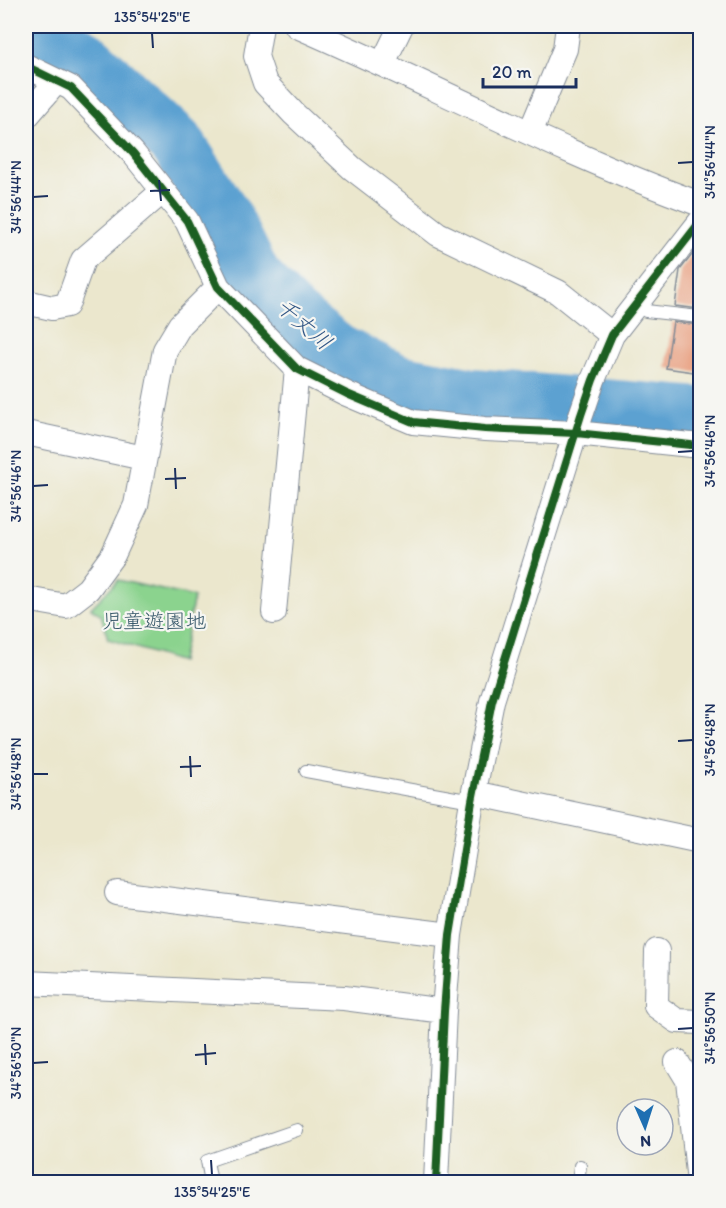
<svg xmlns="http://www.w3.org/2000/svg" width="726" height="1208" viewBox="0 0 726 1208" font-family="Itim,'Klee One',sans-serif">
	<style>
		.green { fill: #8bd38e; stroke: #538176; stroke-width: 1.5 }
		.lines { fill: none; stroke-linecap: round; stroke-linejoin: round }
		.river { stroke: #5ca1d1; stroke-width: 56 }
		.building { fill: #e79675 }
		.lane-casing { stroke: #838b96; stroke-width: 14 }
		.street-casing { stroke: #838b96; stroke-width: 26 }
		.lane { stroke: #fff; stroke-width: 12 }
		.street { stroke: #fff; stroke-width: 24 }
		.cycleway-casing { stroke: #f6f6f2; stroke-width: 11 }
		.cycleway { stroke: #1b5e20; stroke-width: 8 }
		.ticks { fill: none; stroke: #1b2f5e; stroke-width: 2 }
		.labels { text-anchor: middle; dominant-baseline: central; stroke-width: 4.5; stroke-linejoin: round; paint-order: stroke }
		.park-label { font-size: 21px; fill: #37586a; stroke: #f6f6f2 }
		.water-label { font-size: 22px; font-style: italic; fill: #325786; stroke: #f6f6f2 }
		.neatline { fill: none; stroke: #1b2f5e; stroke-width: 2 }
		.ticks-label { font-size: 15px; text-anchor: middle; fill: #1b2f5e }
	</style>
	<rect width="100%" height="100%" fill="#f6f6f2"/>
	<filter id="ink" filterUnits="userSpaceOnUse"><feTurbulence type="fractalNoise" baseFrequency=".0167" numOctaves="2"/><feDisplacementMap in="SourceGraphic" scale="12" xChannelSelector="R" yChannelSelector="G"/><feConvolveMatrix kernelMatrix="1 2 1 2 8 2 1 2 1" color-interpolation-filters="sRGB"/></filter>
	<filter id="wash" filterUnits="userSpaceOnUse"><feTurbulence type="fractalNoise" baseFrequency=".008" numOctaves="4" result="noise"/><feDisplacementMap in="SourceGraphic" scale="24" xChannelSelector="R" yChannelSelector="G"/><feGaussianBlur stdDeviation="1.35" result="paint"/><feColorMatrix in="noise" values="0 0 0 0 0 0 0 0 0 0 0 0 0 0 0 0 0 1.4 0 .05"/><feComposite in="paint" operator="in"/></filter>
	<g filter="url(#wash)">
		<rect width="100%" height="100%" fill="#ebe7cd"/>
		<path class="green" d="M 118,580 L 194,597 L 181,662 L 108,639 L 101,615 L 91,608 Z"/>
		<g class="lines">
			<path class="river" d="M 26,26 L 84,57 L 176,142 L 224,217 L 254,278 L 294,318 L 337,352 L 398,382 L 473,396 L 700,415"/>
		</g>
		<g id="blocks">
			<path class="building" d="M 700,245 L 700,309 L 675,306 L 680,270 Z
				M 673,322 L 700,325 L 700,373 L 666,368 Z"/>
		</g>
	</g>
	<g filter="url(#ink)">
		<use href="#blocks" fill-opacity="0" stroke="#838b96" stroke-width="1.5"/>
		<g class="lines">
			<g class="lane-casing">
				<path id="lane" d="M 636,304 L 646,311 L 699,317
					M 306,771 L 472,801
					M 211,1182 L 207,1161 L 297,1130
					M 578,1182 L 580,1166"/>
			</g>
			<g class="street-casing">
				<path id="street" d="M 261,26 L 256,56 L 265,83 L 294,114 L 352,168 L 438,234 L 558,292 L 612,335
					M 297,26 C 431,84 562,154 700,204
					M 383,63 L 401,26
					M 26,66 L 71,88 L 133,153 L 187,221 L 218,287 L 297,369 L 347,394 L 413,422 L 485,429 L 576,433 L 700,446
					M 26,117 L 57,81
					M 530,133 L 565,49 L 568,26
					M 26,302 L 52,308 L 67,305 L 83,260 L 163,191
					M 26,433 L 144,458
					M 26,599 L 66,606 L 88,589 L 113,555 L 136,505 L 165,350 L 180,325 L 218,287
					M 274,612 L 297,369
					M 474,793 L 700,841
					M 117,893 L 450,935
					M 657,951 L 656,1006 L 677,1021 L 700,1022
					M 26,983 L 344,998 L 444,1011
					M 677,1062 L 688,1080 L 699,1182
					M 436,1182 L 444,1011 L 450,935 L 472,801 L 492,701 L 581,415 L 593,380 L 612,335 L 700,222"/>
			</g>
			<use href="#lane" class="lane"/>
			<use href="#street" class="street"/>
			<g class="cycleway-casing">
				<path id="cycleway" d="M 26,66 L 71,88 L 133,153 L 187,221 L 218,287 L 297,369 L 347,394 L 413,422 L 485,429 L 576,433 L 700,446
					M 436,1182 L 444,1011 L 450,935 L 472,801 L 492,701 L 581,415 L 593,380 L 612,335 L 700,222"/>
			</g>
			<use href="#cycleway" class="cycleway"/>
		</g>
	</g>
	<path class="ticks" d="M 152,33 L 153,48M 678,163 L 693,162M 159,180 L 161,201M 150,191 L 170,190M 33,197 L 48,196M 678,452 L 693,451M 175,468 L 176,489M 165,479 L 186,478M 33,486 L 48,485M 678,741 L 693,740M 190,756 L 191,777M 180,767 L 201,766M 33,774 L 48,774M 678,1029 L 693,1028M 205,1044 L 206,1065M 195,1055 L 216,1053M 33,1063 L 48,1062M 211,1160 L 212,1175"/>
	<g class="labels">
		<g class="park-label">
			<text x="154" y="620">児童遊園地</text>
		</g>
		<g class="water-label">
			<text transform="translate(304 324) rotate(41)">千丈川</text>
		</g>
	</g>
	<rect width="726" height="1208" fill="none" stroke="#f6f6f2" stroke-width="66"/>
	<g transform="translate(645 1127) rotate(177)"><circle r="28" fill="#f6f6f2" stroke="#9ea6b7" stroke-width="1.5"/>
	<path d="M0-4.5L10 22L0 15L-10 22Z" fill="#1f6fb2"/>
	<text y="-9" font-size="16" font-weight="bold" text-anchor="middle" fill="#1b2f5e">N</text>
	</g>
	<path d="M483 78v9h93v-9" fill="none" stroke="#1b2f5e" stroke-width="3"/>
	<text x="492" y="78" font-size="18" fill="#1b2f5e" stroke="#f6f6f2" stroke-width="4.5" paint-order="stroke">20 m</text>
	<rect x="33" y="33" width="660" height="1142" class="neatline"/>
	<g class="ticks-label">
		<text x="152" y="22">135°54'25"E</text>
		<text transform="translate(710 162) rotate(-90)" y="5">34°56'44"N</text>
		<text transform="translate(16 197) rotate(-90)" y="5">34°56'44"N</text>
		<text transform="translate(710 451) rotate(-90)" y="5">34°56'46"N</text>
		<text transform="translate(16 486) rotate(-90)" y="5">34°56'46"N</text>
		<text transform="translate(710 740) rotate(-90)" y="5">34°56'48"N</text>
		<text transform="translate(16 774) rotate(-90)" y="5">34°56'48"N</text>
		<text transform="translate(710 1028) rotate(-90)" y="5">34°56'50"N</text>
		<text transform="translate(16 1063) rotate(-90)" y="5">34°56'50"N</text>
		<text x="212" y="1197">135°54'25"E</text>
	</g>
</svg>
